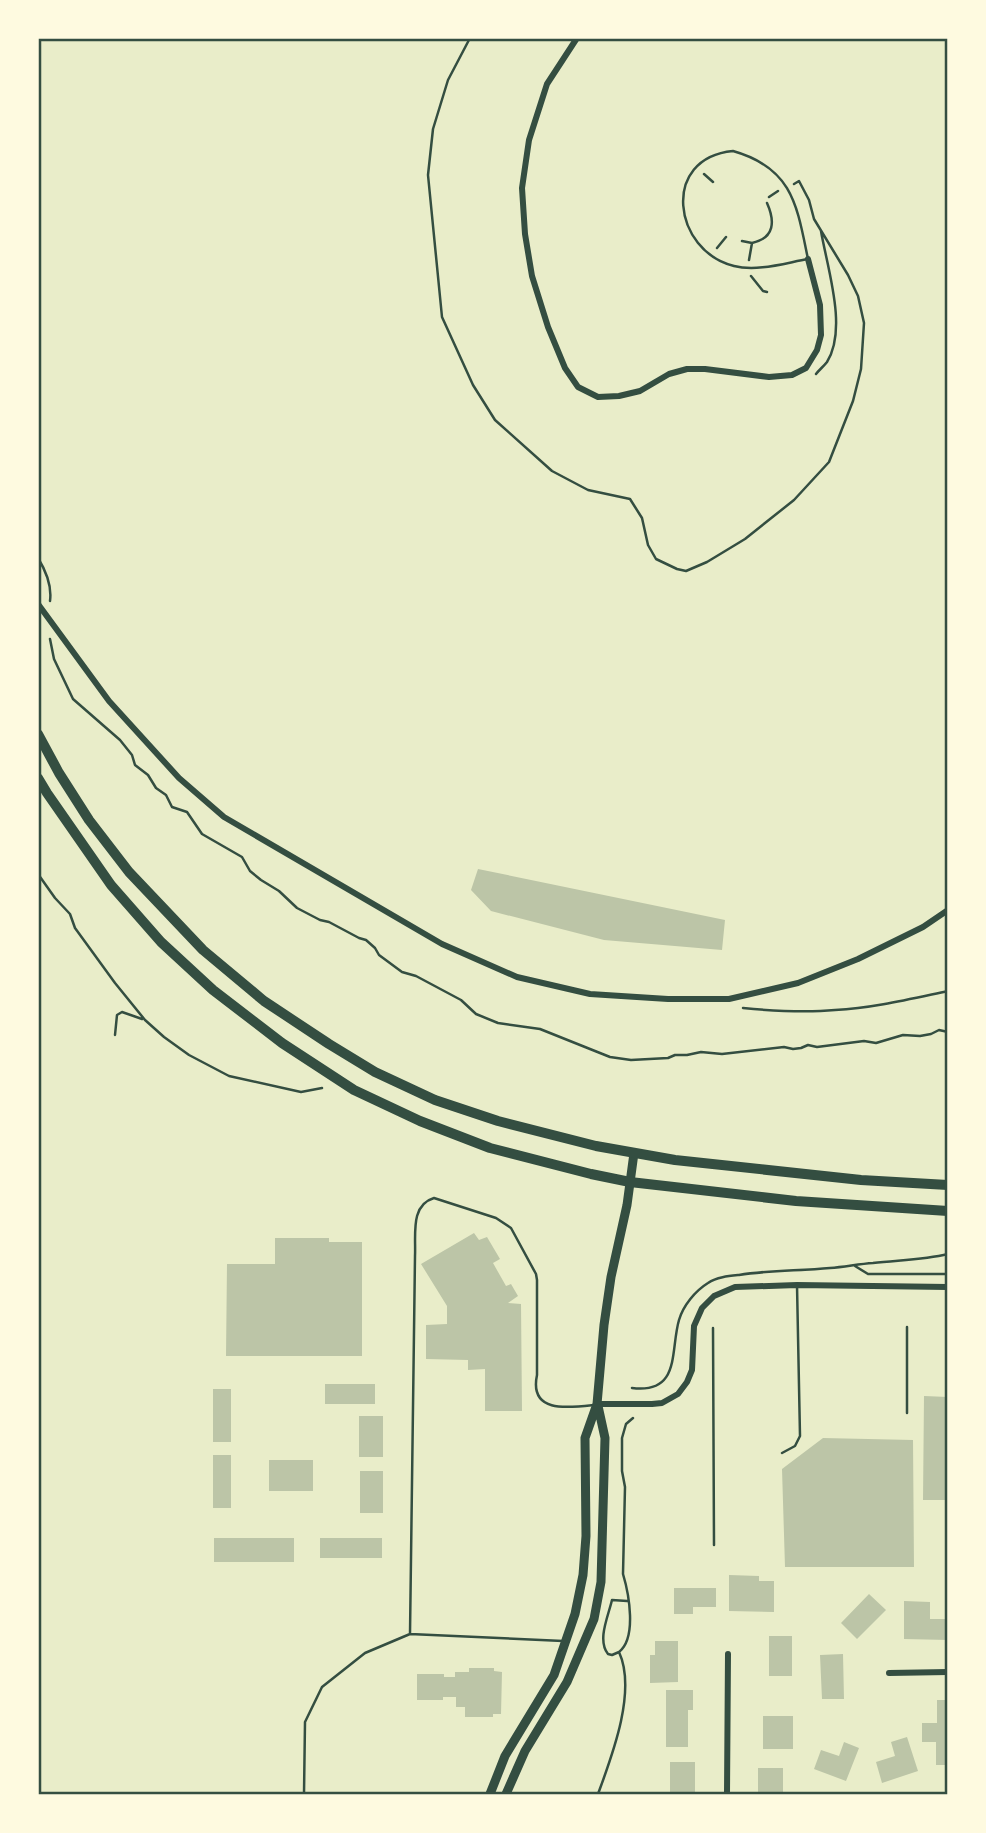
<svg xmlns="http://www.w3.org/2000/svg" width="986" height="1833" viewBox="0 0 986 1833" font-family="Arial,sans-serif">
	<style>
		.building { fill: #bcc5a7 }
		.lines { fill: none; stroke-linecap: round; stroke-linejoin: round }
		.path { stroke: #344e41; stroke-width: 2.5 }
		.service { stroke: #344e41; stroke-width: 2.5 }
		.minor { stroke: #344e41; stroke-width: 6 }
		.secondary { stroke: #344e41; stroke-width: 9 }
		.primary { stroke: #344e41; stroke-width: 10 }
		.neatline { fill: none; stroke: #344e41; stroke-width: 2.5 }
	</style>
	<rect width="100%" height="100%" fill="#e9edc9"/>
	<path class="building" d="M 478,869 L 725,920 L 722,950 L 604,940 L 491,911 L 471,890 Z
		M 474,1233 L 479,1240 L 487,1237 L 500,1259 L 493,1263 L 506,1286 L 511,1284 L 518,1296 L 508,1303 L 521,1304 L 522,1411 L 485,1411 L 485,1369 L 468,1370 L 468,1360 L 426,1359 L 426,1325 L 447,1324 L 447,1306 L 421,1264 Z
		M 275,1238 L 329,1238 L 329,1242 L 362,1242 L 362,1356 L 226,1356 L 227,1264 L 275,1264 Z
		M 325,1384 L 375,1384 L 375,1404 L 325,1404 Z
		M 213,1389 L 231,1389 L 231,1442 L 213,1442 Z
		M 924,1396 L 948,1397 L 948,1500 L 923,1500 Z
		M 359,1416 L 383,1416 L 383,1457 L 359,1457 Z
		M 823,1438 L 913,1440 L 914,1567 L 785,1567 L 782,1469 Z
		M 213,1455 L 231,1455 L 231,1508 L 213,1508 Z
		M 269,1460 L 313,1460 L 313,1491 L 269,1491 Z
		M 360,1471 L 383,1471 L 383,1513 L 360,1513 Z
		M 214,1538 L 294,1538 L 294,1562 L 214,1562 Z
		M 320,1538 L 382,1538 L 382,1558 L 320,1558 Z
		M 729,1575 L 759,1576 L 759,1581 L 774,1581 L 774,1612 L 729,1611 Z
		M 674,1588 L 716,1588 L 716,1607 L 693,1607 L 693,1614 L 674,1614 Z
		M 869,1594 L 886,1610 L 857,1639 L 841,1623 Z
		M 904,1601 L 930,1602 L 930,1619 L 948,1619 L 948,1640 L 904,1639 Z
		M 769,1636 L 792,1636 L 792,1676 L 769,1676 Z
		M 655,1641 L 678,1641 L 678,1682 L 650,1683 L 650,1655 L 655,1655 Z
		M 843,1654 L 844,1699 L 822,1699 L 820,1655 Z
		M 469,1668 L 494,1668 L 494,1671 L 502,1672 L 501,1714 L 493,1714 L 493,1717 L 465,1717 L 465,1707 L 456,1707 L 456,1697 L 443,1697 L 443,1700 L 417,1700 L 417,1674 L 444,1674 L 444,1677 L 455,1677 L 455,1672 L 469,1672 Z
		M 666,1690 L 693,1690 L 693,1710 L 688,1710 L 688,1747 L 666,1747 Z
		M 937,1700 L 948,1700 L 948,1765 L 936,1765 L 936,1742 L 922,1742 L 922,1723 L 937,1723 Z
		M 763,1716 L 793,1716 L 793,1749 L 763,1749 Z
		M 907,1737 L 918,1771 L 882,1783 L 876,1762 L 895,1756 L 891,1742 Z
		M 844,1742 L 859,1748 L 846,1781 L 814,1769 L 821,1750 L 839,1756 Z
		M 670,1762 L 695,1762 L 695,1794 L 670,1794 Z
		M 758,1768 L 783,1768 L 783,1794 L 758,1794 Z"/>
	<g class="lines">
		<path class="path" d="M 470,38 L 448,80 L 433,129 L 428,175 L 442,317 L 473,385 L 495,420 L 552,471 L 588,490 L 630,499 L 642,518 L 648,545 L 656,559 L 677,569 L 686,571 L 707,562 L 745,539 L 794,500 L 829,462 L 853,401 L 861,369 L 864,323 L 858,296 L 848,275 L 814,219 L 809,200 L 799,181 L 794,184
			M 704,174 L 713,182
			M 769,197 L 778,191
			M 742,241 L 752,243
			M 717,248 L 726,237
			M 749,260 L 752,243 C 775,238 775,221 767,203
			M 751,276 L 763,291 L 767,292
			M 816,374 C 819,370 824,366 827,362 C 848,329 827,267 821,231
			M 38,558 C 46,571 52,586 50,601
			M 50,639 L 54,659 L 73,699 L 120,740 L 132,755 L 135,765 L 148,775 L 156,788 L 166,795 L 172,807 L 187,812 L 202,834 L 242,857 L 250,871 L 261,880 L 279,891 L 297,908 L 320,920 L 329,922 L 359,938 L 366,940 L 375,948 L 379,955 L 402,972 L 416,976 L 461,1000 L 476,1014 L 498,1023 L 540,1029 L 610,1057 L 631,1060 L 668,1058 L 675,1055 L 687,1055 L 701,1052 L 722,1054 L 784,1047 L 793,1049 L 801,1048 L 808,1045 L 817,1047 L 864,1041 L 876,1043 L 903,1035 L 920,1036 L 931,1034 L 939,1030 L 948,1032
			M 38,874 L 55,898 L 70,914 L 75,928 L 115,983 L 145,1020 L 164,1037 L 189,1055 L 229,1076 L 301,1092 L 322,1088
			M 743,1008 C 774,1011 804,1013 835,1010 C 873,1008 910,999 948,991
			M 115,1035 L 117,1015 L 122,1012 L 142,1019
			M 855,1266 L 868,1274 L 948,1274
			M 632,1388 C 681,1394 670,1351 679,1320 C 683,1306 695,1291 708,1283 C 717,1277 729,1276 739,1275 C 769,1270 799,1271 830,1268 C 845,1267 858,1264 873,1263 C 898,1260 923,1260 948,1254
			M 619,1652 C 637,1638 629,1594 623,1574 L 625,1487 L 622,1471 L 622,1438 L 626,1424 L 633,1418
			M 619,1652 L 612,1655 L 608,1654 C 597,1640 608,1617 612,1600 L 627,1601
			M 598,1794 C 612,1756 637,1691 619,1652"/>
		<path class="service" d="M 733,151 C 793,168 797,206 808,259 C 785,263 757,272 734,266 C 673,251 660,158 733,151 Z
			M 713,1328 L 714,1545
			M 907,1413 L 907,1327
			M 782,1453 L 795,1446 L 800,1436 L 797,1285
			M 410,1634 L 415,1256 C 416,1235 410,1205 434,1198 L 496,1218 L 511,1228 L 536,1274 L 537,1280 L 537,1375 C 529,1413 567,1408 593,1405
			M 304,1794 L 305,1722 L 322,1687 L 365,1653 L 410,1634 L 563,1641"/>
		<path class="minor" d="M 577,38 L 547,84 L 529,140 L 522,188 L 525,234 L 532,276 L 548,327 L 565,368 L 578,387 L 598,397 L 619,396 L 640,391 L 669,374 L 687,369 L 705,369 L 769,377 L 792,375 L 806,368 L 817,350 L 821,335 L 820,305 L 808,259
			M 38,604 L 109,701 L 179,778 L 224,817 L 442,944 L 517,977 L 590,994 L 668,999 L 729,999 L 798,983 L 858,959 L 923,927 L 948,910
			M 597,1404 L 652,1404 L 662,1403 L 678,1394 L 687,1382 L 692,1370 L 694,1326 L 702,1308 L 714,1296 L 735,1287 L 797,1285 L 948,1287
			M 889,1673 L 948,1672
			M 727,1794 L 728,1654"/>
		<path class="secondary" d="M 490,1794 L 505,1756 L 554,1675 L 575,1614 L 583,1575 L 586,1536 L 585,1438 L 597,1404 L 604,1325 L 611,1277 L 627,1205 L 634,1153
			M 506,1794 L 525,1751 L 567,1682 L 594,1619 L 601,1582 L 605,1438 L 598,1406"/>
		<path class="primary" d="M 38,734 L 59,773 L 89,820 L 129,872 L 203,950 L 264,1001 L 329,1044 L 375,1072 L 435,1100 L 498,1121 L 596,1146 L 675,1160 L 861,1180 L 948,1185
			M 38,778 L 47,793 L 111,885 L 161,942 L 213,990 L 282,1043 L 354,1090 L 420,1121 L 490,1148 L 591,1174 L 630,1182 L 796,1201 L 948,1211"/>
	</g>
	<rect width="986" height="1833" fill="none" stroke="#fefae0" stroke-width="80"/>
	<rect x="40" y="40" width="906" height="1753" class="neatline"/>
</svg>
